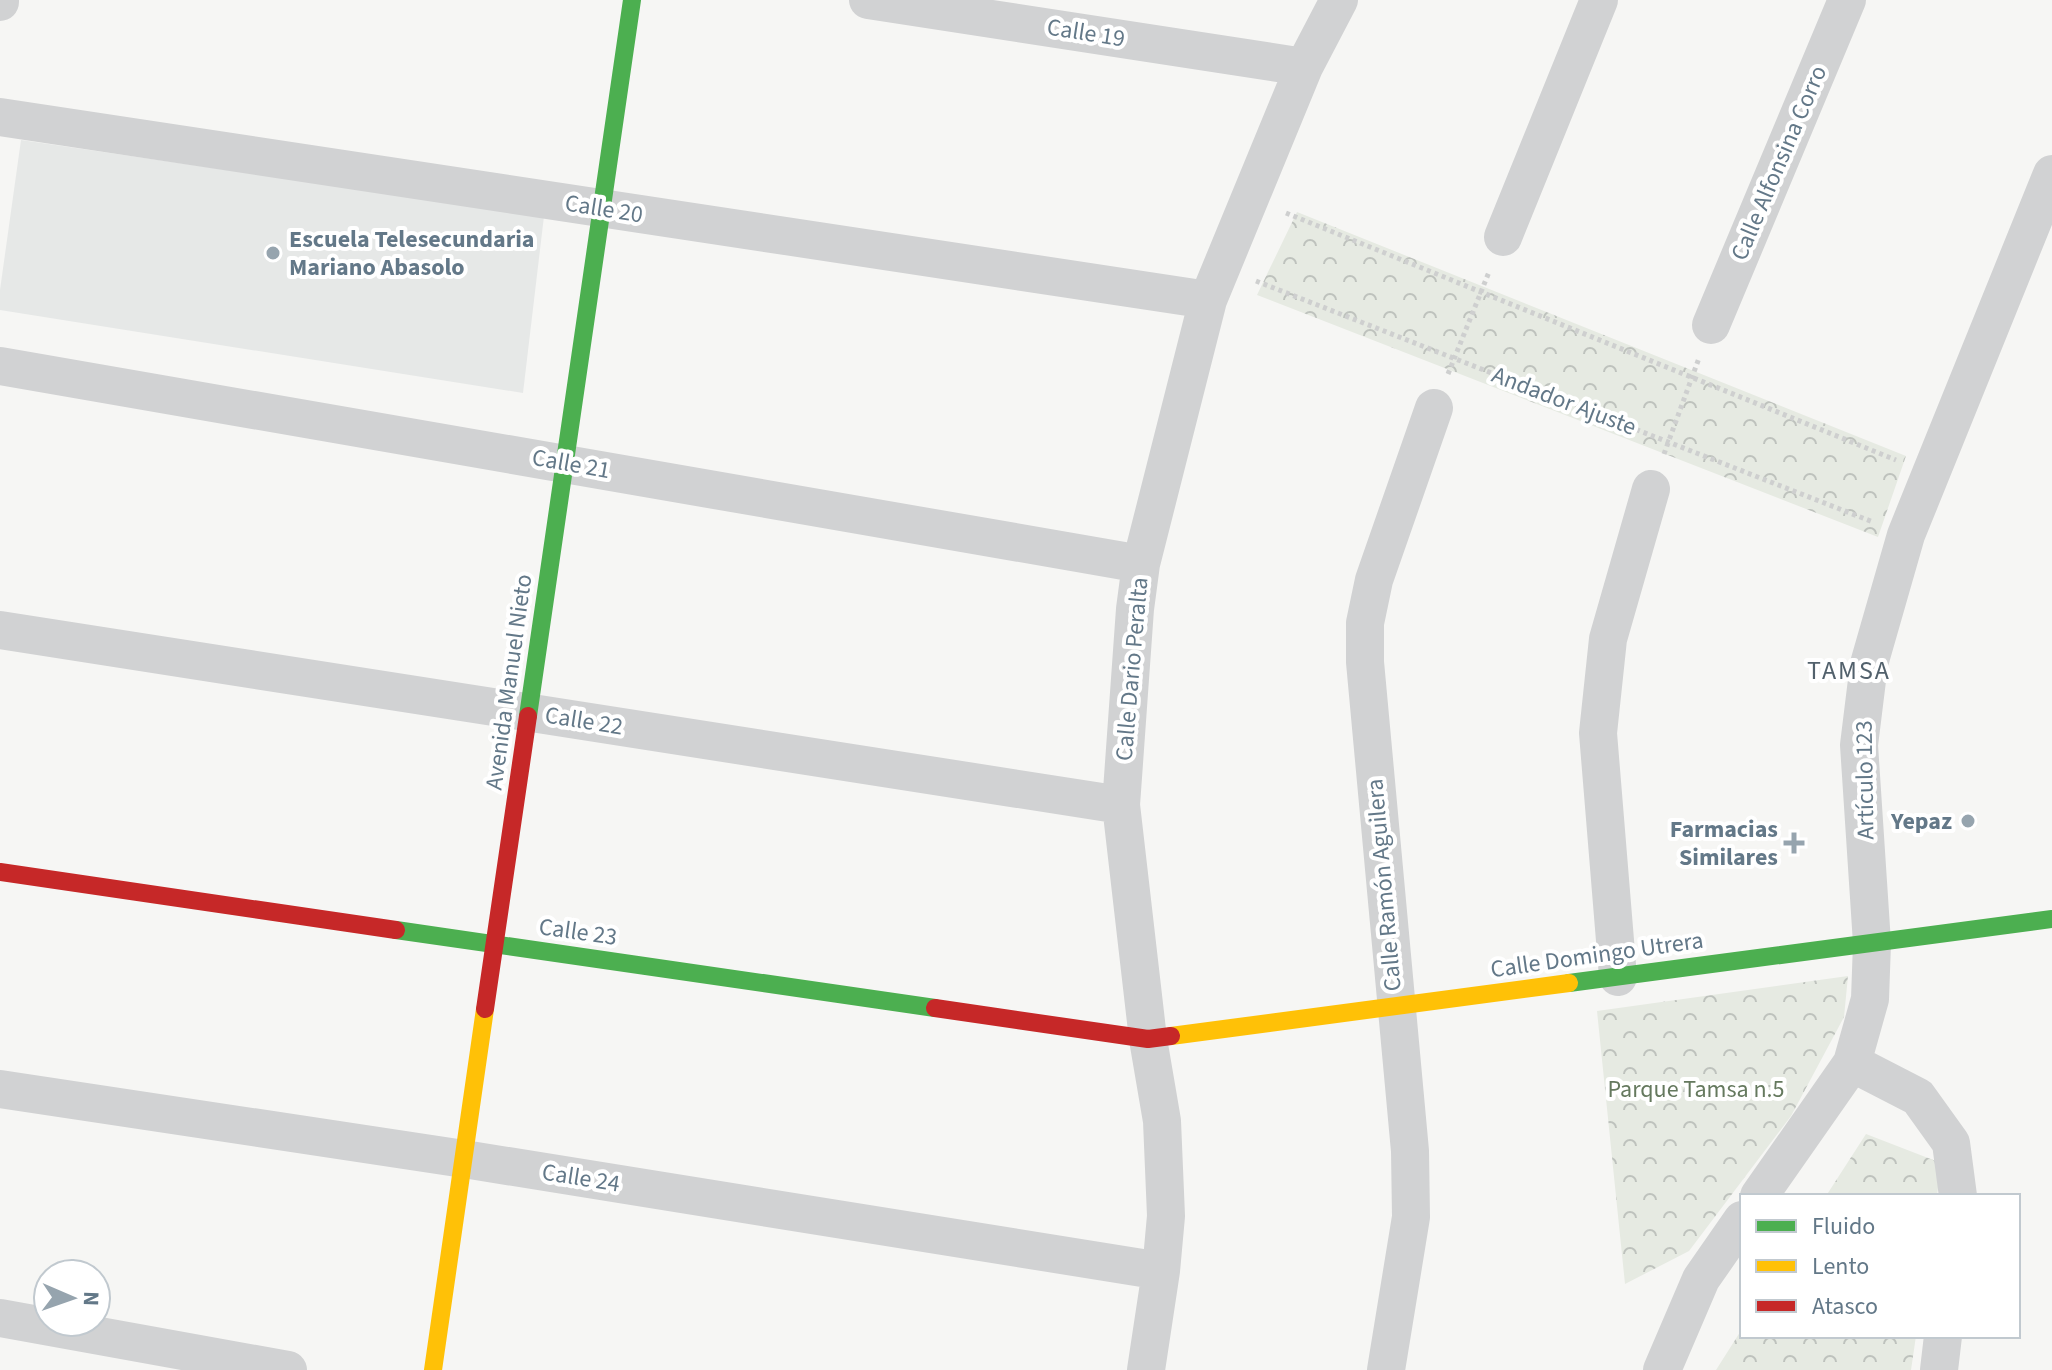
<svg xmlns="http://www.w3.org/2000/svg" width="2052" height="1370" viewBox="0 0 2052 1370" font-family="'Source Sans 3',sans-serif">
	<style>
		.built { fill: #e6e8e7 }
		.park { fill: url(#park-crowns) }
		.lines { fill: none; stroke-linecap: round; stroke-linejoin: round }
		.path { stroke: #cecfcf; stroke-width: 5; stroke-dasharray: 4 4; stroke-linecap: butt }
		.street { stroke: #d1d2d3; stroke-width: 38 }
		.fast { stroke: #4caf50; stroke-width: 18 }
		.slow { stroke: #ffc107; stroke-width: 18 }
		.jam { stroke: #c62828; stroke-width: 18 }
		.poi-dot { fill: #96a4ae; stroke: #fff; stroke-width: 3 }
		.labels { text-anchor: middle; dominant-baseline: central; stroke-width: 8; stroke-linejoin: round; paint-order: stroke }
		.street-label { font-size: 24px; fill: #637888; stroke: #fff }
		.poi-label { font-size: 24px; font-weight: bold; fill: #637888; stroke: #fff; text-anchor: end }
		.park-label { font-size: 24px; fill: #65795e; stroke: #fff }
		.neighbourhood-label { font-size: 26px; letter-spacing: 2px; fill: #52616c; stroke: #fff }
	</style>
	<defs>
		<pattern id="park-crowns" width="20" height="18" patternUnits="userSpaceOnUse" patternTransform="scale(2)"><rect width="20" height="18" fill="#e6eae2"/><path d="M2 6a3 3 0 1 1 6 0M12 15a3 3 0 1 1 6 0" fill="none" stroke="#bec2bd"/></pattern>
	</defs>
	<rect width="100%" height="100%" fill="#f6f6f4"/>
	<path class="built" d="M 21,140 L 544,216 L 523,393 L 0,310 L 0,290 Z"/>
	<path class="park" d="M 1297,212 L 1906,456 L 1878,537 L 1257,295 Z
		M 1848,976 L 1844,1017 L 1791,1116 L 1689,1251 L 1625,1284 L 1597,1011 Z
		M 1866,1134 L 1941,1163 L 1937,1196 L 1826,1196 Z
		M 1742,1329 L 1742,1336 L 1916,1336 L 1911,1370 L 1716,1370 Z"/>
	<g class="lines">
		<path class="path" d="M 1286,213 L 1896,460
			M 1256,281 L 1873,522
			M 1448,374 L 1489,272
			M 1664,454 L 1699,358"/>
		<path class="street" d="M 868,0 L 1304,67
			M 0,2 L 0,0
			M 0,117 L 1208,300
			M 1503,237 L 1599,0
			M 1711,325 L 1847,0
			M 0,366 L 1141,564
			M 0,630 L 1121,805
			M 1618,977 L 1598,733 L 1608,639 L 1651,489
			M 1852,1063 L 1918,1097 L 1951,1143 L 1958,1196
			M 0,1089 L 464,1159 L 1161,1271
			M 1759,1196 L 1852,1063 L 1870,999 L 1872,943 L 1859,745 L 1869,664 L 1906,535 L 2052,174
			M 0,1318 L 288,1370
			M 1146,1370 L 1161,1271 L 1166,1216 L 1162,1121 L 1148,1039 L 1121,805 L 1135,609 L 1141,564 L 1208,300 L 1304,67 L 1339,0
			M 1386,1370 L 1411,1217 L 1410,1151 L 1365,662 L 1365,623 L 1374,580 L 1434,408
			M 1662,1370 L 1701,1279 L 1742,1220
			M 1939,1370 L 1943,1336"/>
		<path class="fast" d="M 528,716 L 632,0
			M 396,930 L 935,1008
			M 1569,983 L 2052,919"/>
		<path class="slow" d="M 1171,1036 L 1569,983
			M 433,1370 L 485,1009"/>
		<path class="jam" d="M 0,872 L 396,930
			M 935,1008 L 1148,1039 L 1171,1036
			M 485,1009 L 528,716"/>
	</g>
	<g class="poi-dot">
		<circle cx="273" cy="253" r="8"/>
		<circle cx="1968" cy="821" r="8"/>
		<path d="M1790 831h8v8h8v8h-8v8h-8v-8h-8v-8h8z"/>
	</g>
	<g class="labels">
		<g class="street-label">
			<text transform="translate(1086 33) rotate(9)">Calle 19</text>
			<text transform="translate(1779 163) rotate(-67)">Calle Alfonsina Corro</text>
			<text transform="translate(604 209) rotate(9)">Calle 20</text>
			<text transform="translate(1564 401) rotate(21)">Andador Ajuste</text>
			<text transform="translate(571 464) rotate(10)">Calle 21</text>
			<text transform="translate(1132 669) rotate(-85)">Calle Dario Peralta</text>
			<text transform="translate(509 682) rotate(-82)">Avenida Manuel Nieto</text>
			<text transform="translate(584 721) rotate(9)">Calle 22</text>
			<text transform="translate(1865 780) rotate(-91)">Artículo 123</text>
			<text transform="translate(1384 885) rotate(-95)">Calle Ramón Aguilera</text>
			<text transform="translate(578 932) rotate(8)">Calle 23</text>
			<text transform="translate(1597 955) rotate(-8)">Calle Domingo Utrera</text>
			<text transform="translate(581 1178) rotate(9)">Calle 24</text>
		</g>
		<g class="poi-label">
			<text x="289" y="239" text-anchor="start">Escuela Telesecundaria<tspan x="289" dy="28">Mariano Abasolo</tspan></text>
			<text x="1952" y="821">Yepaz</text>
			<text x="1778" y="829">Farmacias<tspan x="1778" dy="28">Similares</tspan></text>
		</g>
		<g class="park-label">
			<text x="1696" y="1089">Parque Tamsa n.5</text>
		</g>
		<g class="neighbourhood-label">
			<text x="1849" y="670">TAMSA</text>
		</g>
	</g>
	<rect x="1740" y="1194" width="280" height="144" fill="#ffffff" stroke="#c1c9cf" stroke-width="2"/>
	<rect x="1756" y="1220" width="40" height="12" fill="#4caf50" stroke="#c1c9cf" stroke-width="2"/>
	<text x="1812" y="1234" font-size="24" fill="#637888">Fluido</text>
	<rect x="1756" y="1260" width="40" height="12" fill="#ffc107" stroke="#c1c9cf" stroke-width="2"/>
	<text x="1812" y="1274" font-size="24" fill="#637888">Lento</text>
	<rect x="1756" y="1300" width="40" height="12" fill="#c62828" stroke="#c1c9cf" stroke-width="2"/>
	<text x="1812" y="1314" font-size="24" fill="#637888">Atasco</text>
	<g transform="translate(72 1298) rotate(92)"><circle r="38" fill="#ffffff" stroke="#c1c9cf" stroke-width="2"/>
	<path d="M0-6L14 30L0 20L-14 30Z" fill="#96a4ae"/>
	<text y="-12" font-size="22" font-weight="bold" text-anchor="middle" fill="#637888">N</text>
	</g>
</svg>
